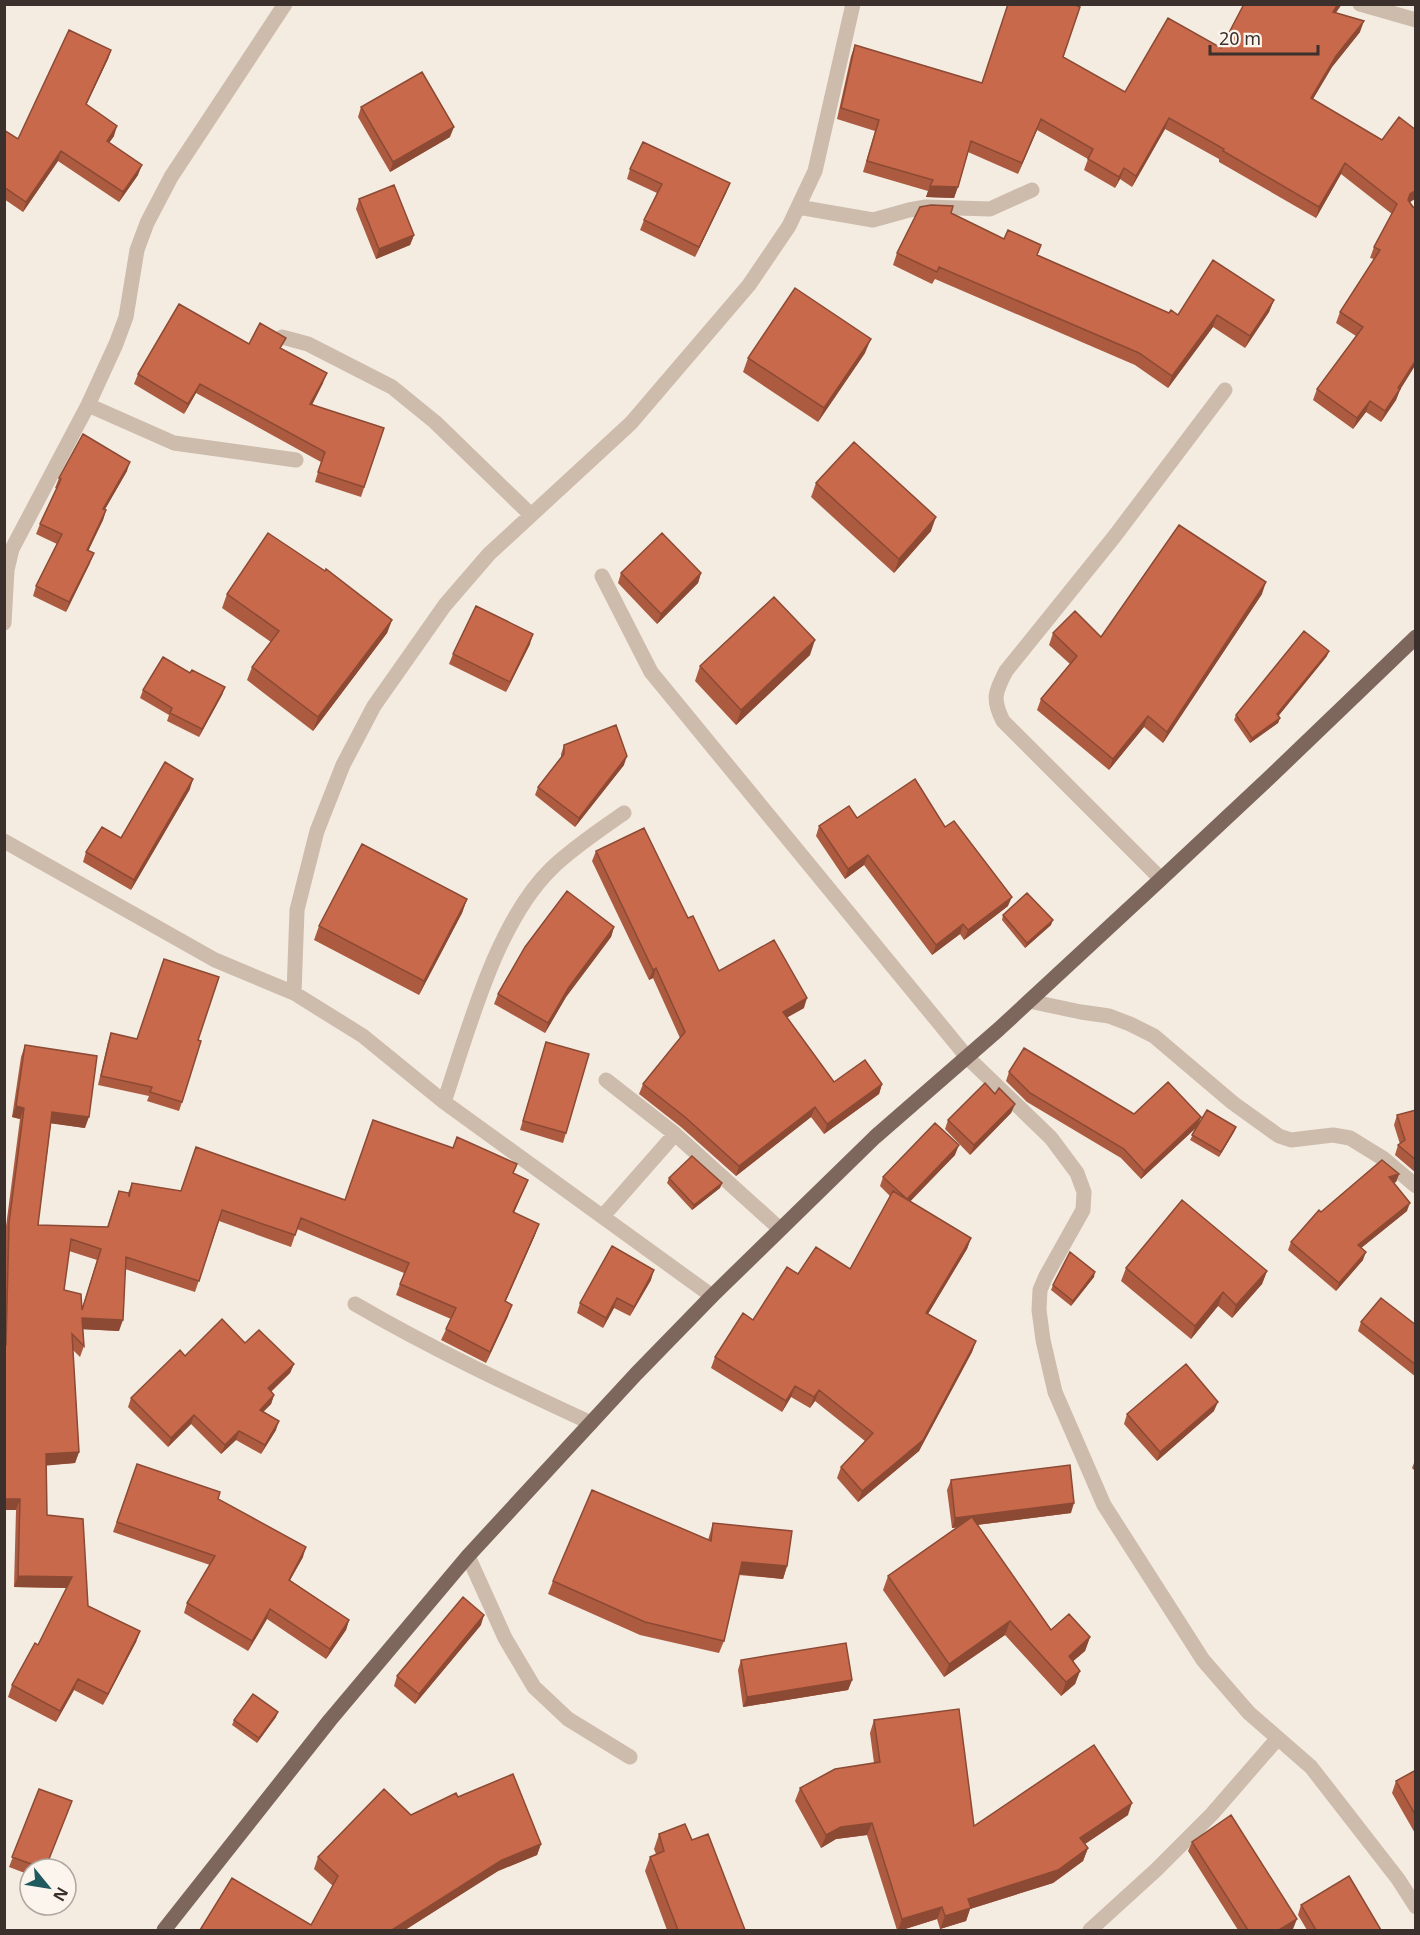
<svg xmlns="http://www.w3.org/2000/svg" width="1420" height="1935" viewBox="0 0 1420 1935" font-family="'Noto Sans',sans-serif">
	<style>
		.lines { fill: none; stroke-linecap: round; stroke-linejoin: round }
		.minor { stroke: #cdbbac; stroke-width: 15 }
		.major { stroke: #7d675c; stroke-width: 15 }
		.wall { fill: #ac5a40; fill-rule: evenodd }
		.shaded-wall { fill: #8c4a34 }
		.building { fill: #c8694b; stroke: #8c4a34; stroke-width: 1.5; fill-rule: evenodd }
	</style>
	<rect width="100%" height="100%" fill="#f4ebe1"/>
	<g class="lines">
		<path class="minor" d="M 1360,4 L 1416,20
			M 798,207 L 873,220 L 909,210 L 926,207 L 990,209 L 1032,190
			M 282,337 L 308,344 L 392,387 L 435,422 L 531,515
			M 88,405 L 174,443 L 296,460
			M 602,576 L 651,672 L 967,1057 L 1051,1138 L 1077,1173 L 1084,1192 L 1083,1210 L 1046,1276 L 1040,1290 L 1039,1310 L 1043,1340 L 1055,1392 L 1104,1505 L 1203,1660 L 1249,1713 L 1311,1767 L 1398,1879 L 1416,1907
			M 4,623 L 7,570 L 12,549 L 88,405 L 116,344 L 126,317 L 137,250 L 147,223 L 171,177 L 285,4
			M 4,841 L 215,960 L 294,993 L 363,1036 L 444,1102 L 712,1296
			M 1161,879 L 1003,721 C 992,699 995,692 1006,671 L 1114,537 L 1225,390
			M 294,993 L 297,910 L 317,831 L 343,765 L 374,706 L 445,605 L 489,554 L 631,423 L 749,285 L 789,226 L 815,171 L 853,4
			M 1029,1001 L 1081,1012 L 1109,1016 L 1130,1024 L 1154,1036 L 1233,1103 L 1279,1136 L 1291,1140 L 1333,1135 L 1350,1138 L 1384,1159 L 1416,1186
			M 606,1080 L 675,1134 L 780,1229
			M 444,1102 C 469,1029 496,922 552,868 C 574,847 600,830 624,813
			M 603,1216 L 675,1134
			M 355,1304 C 432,1349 511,1386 591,1423
			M 468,1556 L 505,1638 L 534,1687 L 568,1719 L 630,1757
			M 1090,1930 L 1156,1870 L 1212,1814 L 1278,1738"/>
		<path class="major" d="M 164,1930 L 330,1720 L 468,1556 L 636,1374 L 712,1296 L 875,1137 L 999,1029 L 1161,879 L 1269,778 L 1416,637"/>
	</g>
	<path class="wall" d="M 1336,13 L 1360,32 L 1332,67 L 1313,99 L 1382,140 L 1416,130 L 1416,201 L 1413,200 L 1410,202 L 1413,207 L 1416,208 L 1416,364 L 1400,389 L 1396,400 L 1381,422 L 1366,412 L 1353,429 L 1313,400 L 1317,389 L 1356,336 L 1336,323 L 1340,312 L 1374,259 L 1370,258 L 1374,247 L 1392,214 L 1341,174 L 1316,218 L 1219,162 L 1219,159 L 1165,129 L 1132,187 L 1120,179 L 1115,188 L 1084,170 L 1088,159 L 1037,130 L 1018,174 L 968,152 L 954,198 L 926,197 L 928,191 L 863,172 L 875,131 L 837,119 L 851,56 L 855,45 L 981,83 L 1063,57 L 1125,92 L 1221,48 Z
		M 111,50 L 108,59 L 86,105 L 114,136 L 109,143 L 138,175 L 119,202 L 58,161 L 23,212 L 4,199 L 4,130 L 18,139 Z
		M 361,107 L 450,137 L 390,172 L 358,117 Z
		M 630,169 L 730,183 L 726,193 L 695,257 L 640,230 L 644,220 L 657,193 L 627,179 Z
		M 359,199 L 414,235 L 410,245 L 376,259 L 356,209 Z
		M 951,213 L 1037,255 L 1169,313 L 1178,315 L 1274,300 L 1269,312 L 1245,348 L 1213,327 L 1168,388 L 1135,365 L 935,279 L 932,284 L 893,265 L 897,253 Z
		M 249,344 L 281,349 L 323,383 L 312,405 L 384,428 L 361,497 L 315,482 L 321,462 L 196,393 L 184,414 L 134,384 L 138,374 Z
		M 865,353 L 818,422 L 743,372 L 748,358 Z
		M 127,471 L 105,509 L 106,510 L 103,520 L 88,550 L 90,563 L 66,612 L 33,596 L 36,586 L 57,544 L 36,534 L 40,524 L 57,488 L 55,488 L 59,478 Z
		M 816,483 L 931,531 L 894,573 L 811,497 Z
		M 621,573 L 701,573 L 698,583 L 657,624 L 618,583 Z
		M 227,594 L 392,620 L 387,633 L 313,731 L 247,680 L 252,667 L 271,642 L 222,608 Z
		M 1262,594 L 1163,743 L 1144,727 L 1109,770 L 1037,710 L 1041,699 L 1070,664 L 1049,645 L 1053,633 L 1101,637 Z
		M 530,644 L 506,692 L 449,664 L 453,654 Z
		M 810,655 L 736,725 L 695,681 L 700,666 Z
		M 1327,656 L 1278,716 L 1280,718 L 1278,723 L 1250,743 L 1234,720 L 1236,715 Z
		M 225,687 L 222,695 L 199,737 L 167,721 L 169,715 L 140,698 L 143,690 Z
		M 564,745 L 624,765 L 575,827 L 535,795 L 538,787 L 561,757 L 561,754 Z
		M 190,789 L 131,890 L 83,862 L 86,852 L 121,838 Z
		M 857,818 L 945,827 L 1008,906 L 964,940 L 960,934 L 932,955 L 864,865 L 845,879 L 816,836 L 819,826 Z
		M 596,851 L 688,918 L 719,971 L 804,1008 L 786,1018 L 834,1082 L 882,1084 L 879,1094 L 824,1134 L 811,1117 L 736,1176 L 681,1127 L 639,1094 L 643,1084 L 680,1038 L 653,978 L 649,980 L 592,861 Z
		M 467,899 L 462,913 L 419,995 L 314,940 L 319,926 Z
		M 1003,915 L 1051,925 L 1025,948 L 1002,920 Z
		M 614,927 L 611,937 L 566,997 L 545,1033 L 494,1004 L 498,994 Z
		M 111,1033 L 137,1039 L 198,1040 L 182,1102 L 179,1111 L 147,1101 L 149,1096 L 98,1085 L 108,1042 Z
		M 546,1042 L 566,1133 L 563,1143 L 520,1130 Z
		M 25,1045 L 85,1128 L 51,1123 L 38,1225 L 107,1227 L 119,1191 L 128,1193 L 132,1183 L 181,1191 L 345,1200 L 453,1148 L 517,1164 L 513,1174 L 528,1180 L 514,1213 L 535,1235 L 505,1302 L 508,1316 L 486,1363 L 441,1340 L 451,1319 L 396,1295 L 404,1273 L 297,1229 L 291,1247 L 219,1221 L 195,1292 L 125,1269 L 119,1331 L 83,1329 L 84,1346 L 80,1357 L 73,1350 L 79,1452 L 75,1463 L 46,1465 L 47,1515 L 88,1606 L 140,1631 L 136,1642 L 103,1705 L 74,1690 L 56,1722 L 8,1697 L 12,1685 L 38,1645 L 67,1588 L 14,1587 L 16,1510 L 4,1510 L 5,1234 L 20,1119 L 12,1117 L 21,1057 ZM 69,1251 L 97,1260 L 82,1309 L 64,1290 Z
		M 1009,1072 L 1134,1114 L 1198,1125 L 1236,1127 L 1234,1132 L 1219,1157 L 1190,1140 L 1198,1126 L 1141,1179 L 1121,1158 L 1027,1102 L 1006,1081 Z
		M 995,1094 L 1015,1104 L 1011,1113 L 970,1155 L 945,1129 L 948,1120 Z
		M 1416,1110 L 1416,1173 L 1395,1155 L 1398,1145 L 1400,1144 L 1394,1125 L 1397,1115 Z
		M 955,1155 L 910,1201 L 971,1238 L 967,1249 L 928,1314 L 976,1341 L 972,1352 L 919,1451 L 858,1502 L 837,1478 L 841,1467 L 865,1441 L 815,1401 L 810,1408 L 791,1397 L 782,1412 L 711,1368 L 715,1357 L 798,1274 L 850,1269 L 890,1196 L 880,1186 L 883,1177 Z
		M 1399,1174 L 1396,1182 L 1394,1183 L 1407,1211 L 1361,1248 L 1363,1260 L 1336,1291 L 1288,1250 L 1291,1242 L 1321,1212 Z
		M 669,1178 L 722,1183 L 720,1188 L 692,1210 L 667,1183 Z
		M 1126,1268 L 1267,1271 L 1262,1284 L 1232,1318 L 1218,1306 L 1191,1339 L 1121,1281 Z
		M 1094,1277 L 1071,1306 L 1051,1290 L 1053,1285 Z
		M 651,1280 L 630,1316 L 614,1308 L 603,1328 L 577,1313 L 580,1303 Z
		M 1361,1322 L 1416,1325 L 1416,1377 L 1358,1331 Z
		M 245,1343 L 294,1364 L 290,1373 L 271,1392 L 274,1395 L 271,1404 L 263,1412 L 276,1430 L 261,1454 L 236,1440 L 221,1454 L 191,1424 L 168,1447 L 128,1407 L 131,1398 L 185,1356 Z
		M 1214,1411 L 1157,1461 L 1124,1424 L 1127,1414 Z
		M 1416,1458 L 1416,1472 L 1412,1468 Z
		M 137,1464 L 218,1499 L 303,1557 L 290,1580 L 349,1620 L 346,1630 L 326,1659 L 267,1619 L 248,1651 L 184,1613 L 187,1603 L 210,1565 L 113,1532 Z
		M 951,1480 L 1071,1513 L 977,1525 L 1051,1630 L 1090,1637 L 1085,1651 L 1073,1661 L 1080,1671 L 1075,1684 L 1061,1696 L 1005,1635 L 944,1677 L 883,1590 L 888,1576 L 958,1527 L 952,1528 L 947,1490 Z
		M 713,1523 L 787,1566 L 783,1579 L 739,1575 L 724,1641 L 719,1653 L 640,1635 L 548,1594 L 553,1581 L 708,1540 Z
		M 481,1625 L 415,1704 L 394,1686 L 397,1676 Z
		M 741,1660 L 852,1680 L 848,1690 L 743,1707 L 738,1670 Z
		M 276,1717 L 257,1743 L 232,1725 L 234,1720 Z
		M 874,1720 L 974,1826 L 1128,1815 L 1085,1844 L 1088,1848 L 1083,1861 L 1053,1883 L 970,1909 L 966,1921 L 940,1929 L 937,1919 L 902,1930 L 897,1930 L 867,1835 L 836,1839 L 821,1848 L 795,1801 L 800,1788 L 874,1763 L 870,1733 Z
		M 1416,1770 L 1416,1835 L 1392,1793 L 1396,1781 Z
		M 39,1789 L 45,1869 L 30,1869 L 30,1875 L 9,1867 Z
		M 458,1797 L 541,1844 L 537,1855 L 498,1871 L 405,1930 L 200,1930 L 311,1925 L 333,1886 L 314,1869 L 318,1857 L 411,1815 Z
		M 659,1834 L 692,1840 L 745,1930 L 667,1930 L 645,1871 L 650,1857 L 656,1854 L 654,1849 Z
		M 1192,1842 L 1293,1929 L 1291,1930 L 1238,1930 L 1188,1851 Z
		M 1301,1905 L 1381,1930 L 1307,1930 L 1298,1915 Z"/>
	<path class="shaded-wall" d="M 1338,4 L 1342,4 L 1329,23 L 1333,12 Z
		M 1364,21 L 1360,32 L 1332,67 L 1307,109 L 1311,98 L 1336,56 Z
		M 111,50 L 108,59 L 82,114 L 86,104 Z
		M 1169,118 L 1165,129 L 1132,187 L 1136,176 Z
		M 1041,119 L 1037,130 L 1018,174 L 1022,163 Z
		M 117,126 L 114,136 L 103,151 L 107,141 Z
		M 454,127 L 450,137 L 390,172 L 393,162 Z
		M 61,151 L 58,161 L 23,212 L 26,202 Z
		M 1345,163 L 1341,174 L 1316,218 L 1319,207 Z
		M 142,165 L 138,175 L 119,202 L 123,192 Z
		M 1124,168 L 1120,179 L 1115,188 L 1119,177 Z
		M 730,183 L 726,193 L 695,257 L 699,247 Z
		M 930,186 L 958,187 L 954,198 L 926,197 Z
		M 1416,190 L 1416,195 L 1413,200 L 1406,205 L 1410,194 Z
		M 414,235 L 410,245 L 376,259 L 379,249 Z
		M 1274,300 L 1269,312 L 1245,348 L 1250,336 Z
		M 1217,315 L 1213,327 L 1168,388 L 1172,376 Z
		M 871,339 L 865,353 L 818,422 L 824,408 Z
		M 1416,360 L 1416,364 L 1400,390 L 1396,400 L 1381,422 L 1385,411 Z
		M 327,373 L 323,383 L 307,414 L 310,404 Z
		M 200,384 L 196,393 L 184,414 L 188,404 Z
		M 1370,401 L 1366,412 L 1353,429 L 1357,418 Z
		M 130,462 L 127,471 L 100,518 L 103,509 Z
		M 106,510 L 103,520 L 84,560 L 87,550 Z
		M 936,517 L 931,531 L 894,573 L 899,559 Z
		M 94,553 L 90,563 L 66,612 L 69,602 Z
		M 701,573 L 698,583 L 657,624 L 661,614 Z
		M 1266,582 L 1262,594 L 1163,743 L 1167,732 Z
		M 392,620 L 387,633 L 313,731 L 318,717 Z
		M 533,634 L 530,644 L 506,692 L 510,682 Z
		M 815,640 L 810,655 L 736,725 L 741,710 Z
		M 1329,651 L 1327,656 L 1276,719 L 1277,714 Z
		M 225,687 L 222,695 L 199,737 L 202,729 Z
		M 1148,716 L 1144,727 L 1109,770 L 1113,759 Z
		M 1280,718 L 1278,723 L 1250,743 L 1252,738 Z
		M 627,756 L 624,765 L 575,827 L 579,818 Z
		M 193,779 L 190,789 L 131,890 L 134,880 Z
		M 868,855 L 864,865 L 845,879 L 848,869 Z
		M 1012,897 L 1008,906 L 964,940 L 968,930 Z
		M 467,899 L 462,913 L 419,995 L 424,981 Z
		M 1053,920 L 1051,925 L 1025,948 L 1027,943 Z
		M 963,924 L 960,934 L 932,955 L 936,945 Z
		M 614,927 L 611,937 L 566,997 L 545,1033 L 548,1023 L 569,987 Z
		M 656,968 L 653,978 L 649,980 L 653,970 Z
		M 807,998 L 804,1008 L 779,1022 L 783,1012 Z
		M 882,1084 L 879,1094 L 824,1134 L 827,1124 Z
		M 1015,1104 L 1011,1113 L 970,1155 L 974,1145 Z
		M 16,1106 L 24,1108 L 20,1119 L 12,1117 Z
		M 815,1107 L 811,1117 L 736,1176 L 739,1166 Z
		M 52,1112 L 89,1117 L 85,1128 L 48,1123 Z
		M 1201,1117 L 1198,1126 L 1141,1179 L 1144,1171 Z
		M 1236,1127 L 1234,1132 L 1219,1157 L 1221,1152 Z
		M 959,1145 L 955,1155 L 903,1209 L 907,1199 Z
		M 1399,1174 L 1396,1182 L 1386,1185 L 1389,1177 Z
		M 528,1180 L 523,1192 L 509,1223 L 513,1212 Z
		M 722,1183 L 720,1188 L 692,1210 L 694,1205 Z
		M 1410,1203 L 1407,1211 L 1355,1253 L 1358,1245 Z
		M 539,1224 L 535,1235 L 501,1312 L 505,1301 Z
		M 971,1238 L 967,1249 L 922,1324 L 926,1313 Z
		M 1366,1252 L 1363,1260 L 1336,1291 L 1339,1283 Z
		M 654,1270 L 651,1280 L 630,1316 L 634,1307 Z
		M 1267,1271 L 1262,1284 L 1232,1318 L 1236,1305 Z
		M 1095,1272 L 1094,1277 L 1071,1306 L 1073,1301 Z
		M 1223,1292 L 1218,1306 L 1191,1339 L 1195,1326 Z
		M 617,1298 L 614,1308 L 603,1328 L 606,1318 Z
		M 512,1305 L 508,1316 L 486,1363 L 490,1352 Z
		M 82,1318 L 123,1320 L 119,1331 L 78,1329 Z
		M 976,1341 L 972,1352 L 919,1451 L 858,1502 L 862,1491 Z
		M 294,1364 L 290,1373 L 265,1397 L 268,1388 Z
		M 795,1386 L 791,1397 L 782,1412 L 786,1401 Z
		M 819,1390 L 815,1401 L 810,1408 L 814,1397 Z
		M 274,1395 L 271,1404 L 256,1419 L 260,1410 Z
		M 1218,1402 L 1214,1411 L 1157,1461 L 1160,1452 Z
		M 194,1415 L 191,1424 L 168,1447 L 171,1438 Z
		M 279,1421 L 276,1430 L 261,1454 L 265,1445 Z
		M 239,1431 L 236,1440 L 221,1454 L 225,1445 Z
		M 79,1452 L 75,1463 L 42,1466 L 46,1454 Z
		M 4,1499 L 20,1499 L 16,1510 L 4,1510 Z
		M 1074,1503 L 1071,1513 L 952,1528 L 955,1518 Z
		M 306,1547 L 303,1557 L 285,1589 L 289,1580 Z
		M 742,1562 L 787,1566 L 783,1579 L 738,1574 Z
		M 18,1576 L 72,1577 L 68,1588 L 14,1587 Z
		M 270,1609 L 267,1619 L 248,1651 L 252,1641 Z
		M 484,1615 L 481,1625 L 415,1704 L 419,1694 Z
		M 349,1620 L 346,1630 L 326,1659 L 330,1649 Z
		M 1010,1621 L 1005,1635 L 944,1677 L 949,1664 Z
		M 140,1631 L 136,1642 L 103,1705 L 108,1694 Z
		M 1090,1637 L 1085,1651 L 1064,1669 L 1069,1656 Z
		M 1080,1671 L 1075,1684 L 1061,1696 L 1066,1682 Z
		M 78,1679 L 74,1690 L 56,1722 L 60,1711 Z
		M 852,1680 L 848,1690 L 743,1707 L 747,1697 Z
		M 278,1712 L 276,1717 L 257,1743 L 259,1738 Z
		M 1132,1803 L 1128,1815 L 1076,1850 L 1080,1838 Z
		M 872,1823 L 867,1835 L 836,1839 L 821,1848 L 826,1835 L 841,1827 Z
		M 541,1844 L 537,1855 L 498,1871 L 405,1930 L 392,1930 L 502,1860 Z
		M 1088,1848 L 1083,1861 L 1053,1883 L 970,1909 L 966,1921 L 940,1929 L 945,1916 L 968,1899 Z
		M 942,1907 L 937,1919 L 902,1930 L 898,1930 L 902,1919 Z
		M 1297,1919 L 1293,1929 L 1291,1930 L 1279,1930 Z"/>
	<path class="building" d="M 1008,4 L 1073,4 L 1080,7 L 1063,57 L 1125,92 L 1168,18 L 1221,48 L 1244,4 L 1338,4 L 1333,12 L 1364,21 L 1336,56 L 1311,98 L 1382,140 L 1399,117 L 1416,130 L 1416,190 L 1410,194 L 1408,200 L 1413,207 L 1416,208 L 1416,360 L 1398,388 L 1400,389 L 1385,411 L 1370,401 L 1357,418 L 1317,389 L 1363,327 L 1340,312 L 1380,250 L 1374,247 L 1397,204 L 1345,163 L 1319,207 L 1223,151 L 1224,149 L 1169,118 L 1136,176 L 1124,168 L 1119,177 L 1088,159 L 1093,149 L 1041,119 L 1022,163 L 971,141 L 958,187 L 930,186 L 933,180 L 867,161 L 879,120 L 841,108 L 855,45 L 982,83 Z
		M 69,30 L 111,50 L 86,104 L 117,126 L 107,141 L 142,165 L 123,192 L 61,151 L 26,202 L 4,187 L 4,130 L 18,139 Z
		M 422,72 L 454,127 L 393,162 L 361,107 Z
		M 643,142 L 730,183 L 699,247 L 644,220 L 662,184 L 630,169 Z
		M 394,185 L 414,235 L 379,249 L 359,199 Z
		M 931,205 L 953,206 L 951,213 L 1004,239 L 1008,230 L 1041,245 L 1037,255 L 1169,313 L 1171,310 L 1178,315 L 1213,260 L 1274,300 L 1250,336 L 1217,315 L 1172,376 L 1139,353 L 939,267 L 937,272 L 897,253 L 920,207 Z
		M 795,288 L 871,339 L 824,408 L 748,358 Z
		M 179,304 L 249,344 L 260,323 L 286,338 L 280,348 L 327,373 L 310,404 L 384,428 L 364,487 L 318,472 L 325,452 L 200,384 L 188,404 L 138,374 Z
		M 83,434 L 130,462 L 103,509 L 106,510 L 87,550 L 94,553 L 69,602 L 36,586 L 62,534 L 40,524 L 61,479 L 59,478 Z
		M 854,442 L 936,517 L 899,559 L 816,483 Z
		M 1179,525 L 1266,582 L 1167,732 L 1148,716 L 1113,759 L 1041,699 L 1077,656 L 1053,633 L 1075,611 L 1101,637 Z
		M 268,533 L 325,571 L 326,569 L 392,620 L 318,717 L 252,667 L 279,631 L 227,594 Z
		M 662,533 L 701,573 L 661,614 L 621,573 Z
		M 774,597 L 815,640 L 741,710 L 700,666 Z
		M 476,606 L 533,634 L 510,682 L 453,654 Z
		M 1304,631 L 1329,651 L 1277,714 L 1280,718 L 1252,738 L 1236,715 Z
		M 163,657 L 190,673 L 192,670 L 225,687 L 202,729 L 170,713 L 172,708 L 143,690 Z
		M 616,725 L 627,756 L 579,818 L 538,787 L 564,754 L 564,745 Z
		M 165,762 L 193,779 L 134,880 L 86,852 L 102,827 L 121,838 Z
		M 915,779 L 945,827 L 954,821 L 1012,897 L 968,930 L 963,924 L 936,945 L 868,855 L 848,869 L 819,826 L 849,806 L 857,818 Z
		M 644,828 L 688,918 L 693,916 L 719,971 L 774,940 L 807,998 L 783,1012 L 834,1082 L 865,1060 L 882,1084 L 827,1124 L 815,1107 L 739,1166 L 685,1117 L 643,1084 L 685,1032 L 656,968 L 653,970 L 596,851 Z
		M 362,844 L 467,899 L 424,981 L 319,926 Z
		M 567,891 L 614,927 L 569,987 L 548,1023 L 498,994 L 525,947 Z
		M 1027,893 L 1053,920 L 1027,943 L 1003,915 Z
		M 164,959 L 219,977 L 198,1040 L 201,1041 L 182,1102 L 150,1092 L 152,1087 L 101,1076 L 111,1033 L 137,1039 Z
		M 546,1042 L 589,1054 L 566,1133 L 523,1121 Z
		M 25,1045 L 97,1056 L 89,1117 L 52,1112 L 38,1225 L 108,1227 L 119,1191 L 129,1193 L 129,1197 L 132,1183 L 181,1191 L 196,1147 L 345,1200 L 373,1120 L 453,1148 L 457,1137 L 517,1164 L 513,1173 L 528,1180 L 513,1212 L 539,1224 L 505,1301 L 512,1305 L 490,1352 L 446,1329 L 456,1308 L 400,1284 L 409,1263 L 301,1218 L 295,1235 L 222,1210 L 199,1281 L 126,1257 L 123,1320 L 82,1318 L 84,1346 L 72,1334 L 79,1452 L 46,1454 L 47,1515 L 83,1519 L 88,1606 L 140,1631 L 108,1694 L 78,1679 L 60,1711 L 12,1685 L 35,1643 L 38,1645 L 72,1577 L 18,1576 L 20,1499 L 4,1499 L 4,1345 L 6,1345 L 9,1223 L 24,1108 L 16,1106 ZM 71,1239 L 101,1249 L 82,1310 L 81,1294 L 64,1290 Z
		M 1024,1048 L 1134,1114 L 1168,1082 L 1201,1117 L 1144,1171 L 1124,1149 L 1030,1093 L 1009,1072 Z
		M 985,1083 L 995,1094 L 999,1088 L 1015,1104 L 974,1145 L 948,1120 Z
		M 1207,1110 L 1236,1127 L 1221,1152 L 1192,1135 Z
		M 1416,1110 L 1416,1160 L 1398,1145 L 1405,1140 L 1397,1115 Z
		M 935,1123 L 959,1145 L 907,1199 L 883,1177 Z
		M 692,1156 L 722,1183 L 694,1205 L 669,1178 Z
		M 1382,1160 L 1399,1174 L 1389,1177 L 1410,1203 L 1358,1245 L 1366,1252 L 1339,1283 L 1291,1242 L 1319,1210 L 1321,1212 Z
		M 893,1191 L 971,1238 L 926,1313 L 976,1341 L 923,1440 L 862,1491 L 841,1467 L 873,1433 L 819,1390 L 814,1397 L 795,1386 L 786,1401 L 715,1357 L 743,1313 L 753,1320 L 787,1267 L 798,1274 L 816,1247 L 850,1269 Z
		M 1182,1200 L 1267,1271 L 1236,1305 L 1223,1292 L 1195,1326 L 1126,1268 Z
		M 612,1246 L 654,1270 L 634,1307 L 617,1298 L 606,1318 L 580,1303 Z
		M 1070,1252 L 1095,1272 L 1073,1301 L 1053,1285 Z
		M 1381,1298 L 1416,1325 L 1416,1365 L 1361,1322 Z
		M 222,1319 L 245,1343 L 259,1330 L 294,1364 L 268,1388 L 274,1395 L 260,1410 L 279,1421 L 265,1445 L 239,1431 L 225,1445 L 194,1415 L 171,1438 L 131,1398 L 180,1350 L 185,1356 Z
		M 1186,1364 L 1218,1402 L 1160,1452 L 1127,1414 Z
		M 137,1464 L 220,1492 L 218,1499 L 306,1547 L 289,1580 L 349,1620 L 330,1649 L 270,1609 L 252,1641 L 187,1603 L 215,1556 L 117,1522 Z
		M 1070,1465 L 1074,1503 L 955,1518 L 951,1480 Z
		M 592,1490 L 711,1541 L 713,1523 L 792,1531 L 787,1566 L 742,1562 L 724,1641 L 645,1622 L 553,1581 Z
		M 972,1517 L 1051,1630 L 1069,1614 L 1090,1637 L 1069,1656 L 1080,1671 L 1066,1682 L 1010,1621 L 949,1664 L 888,1576 Z
		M 463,1597 L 484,1615 L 419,1694 L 397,1676 Z
		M 846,1643 L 852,1680 L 747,1697 L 741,1660 Z
		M 253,1694 L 278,1712 L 259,1738 L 234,1720 Z
		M 959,1709 L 974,1826 L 1094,1745 L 1132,1803 L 1080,1838 L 1088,1848 L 1058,1870 L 968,1899 L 971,1908 L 945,1916 L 942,1907 L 902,1919 L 872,1823 L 841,1827 L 826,1835 L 800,1788 L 835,1769 L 880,1762 L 874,1720 Z
		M 1416,1770 L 1416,1816 L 1396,1781 Z
		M 513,1774 L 541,1844 L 502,1860 L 392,1930 L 200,1930 L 232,1878 L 311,1925 L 338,1876 L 318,1857 L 384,1789 L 411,1815 L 456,1793 L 458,1797 Z
		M 39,1789 L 72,1801 L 45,1869 L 12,1857 Z
		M 1231,1815 L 1297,1919 L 1279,1930 L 1248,1930 L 1192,1842 Z
		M 685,1824 L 692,1840 L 708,1834 L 745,1930 L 678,1930 L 650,1857 L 664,1851 L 659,1834 Z
		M 1349,1876 L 1381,1930 L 1316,1930 L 1301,1905 Z"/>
	<rect width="1420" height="1935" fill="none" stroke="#3b302b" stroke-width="12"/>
	<g transform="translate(48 1887) rotate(120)"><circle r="28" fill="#fbf5ee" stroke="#aea6a0" stroke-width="1.5"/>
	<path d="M0-4.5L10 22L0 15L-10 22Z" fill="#1f5a5e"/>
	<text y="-9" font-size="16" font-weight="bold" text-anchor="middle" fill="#3b302b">N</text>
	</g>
	<path d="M1210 45v9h108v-9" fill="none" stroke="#3b302b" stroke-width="3"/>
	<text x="1219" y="45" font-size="18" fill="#3b302b" stroke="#fbf5ee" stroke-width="4.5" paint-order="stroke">20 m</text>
</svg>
